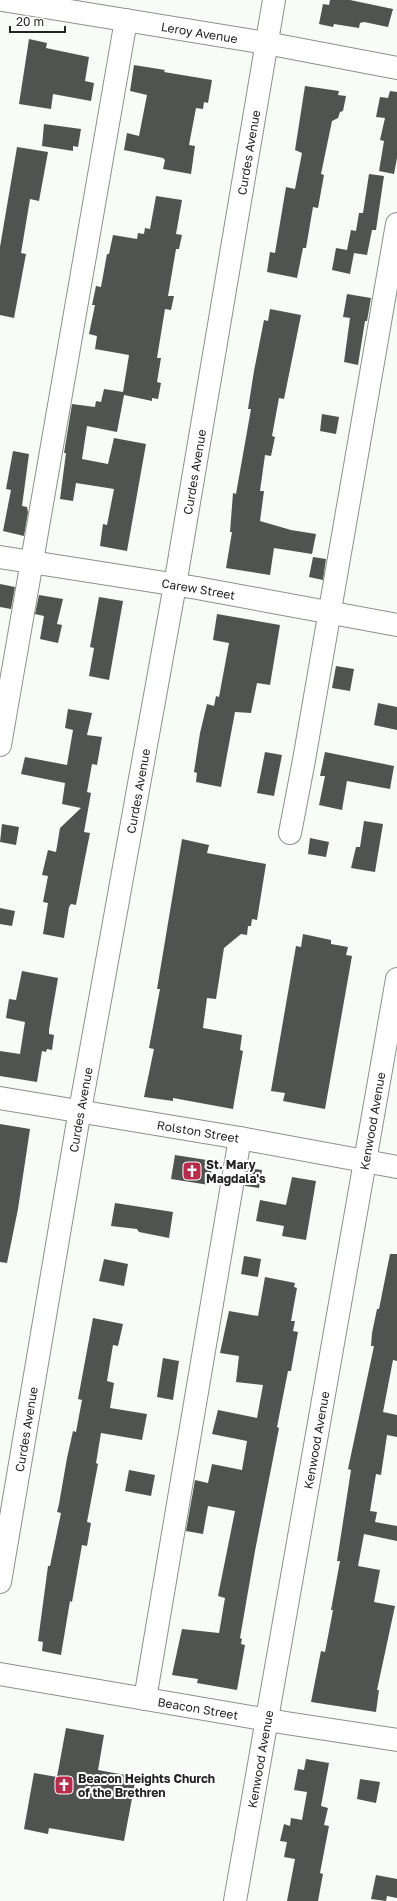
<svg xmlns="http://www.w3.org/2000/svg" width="397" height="1901" viewBox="0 0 397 1901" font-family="'Golos Text',sans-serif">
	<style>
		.building { fill: #505450 }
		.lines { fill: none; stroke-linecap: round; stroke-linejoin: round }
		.minor-casing { stroke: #8c908c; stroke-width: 24 }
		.minor { stroke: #fff; stroke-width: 22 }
		.labels { text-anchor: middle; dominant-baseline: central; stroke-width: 4; stroke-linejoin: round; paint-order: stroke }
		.street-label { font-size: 12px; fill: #232523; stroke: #fff }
		.poi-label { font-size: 12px; font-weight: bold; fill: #232523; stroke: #fff; text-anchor: start }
	</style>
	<rect width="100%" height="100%" fill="#f7fcf7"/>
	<path class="building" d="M 330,0 L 350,0 L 393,9 L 388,27 L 364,22 L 360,23 L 359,28 L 334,24 L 333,27 L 319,24 L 323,4 L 329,5 Z
		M 29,39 L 47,43 L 46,48 L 89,57 L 85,81 L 94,83 L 91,101 L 53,94 L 51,109 L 19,104 Z
		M 134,65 L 165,70 L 164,72 L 212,80 L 208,103 L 204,102 L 203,109 L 196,108 L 189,145 L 195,146 L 191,174 L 163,169 L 165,160 L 163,158 L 124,150 L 127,133 L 139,136 L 147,95 L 130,91 Z
		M 305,86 L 339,91 L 338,95 L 346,96 L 343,111 L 340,112 L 338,118 L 332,121 L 321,174 L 324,175 L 318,208 L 313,207 L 306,248 L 303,248 L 297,278 L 267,272 L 270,252 L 275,253 L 286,187 L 295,189 L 302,153 L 295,150 Z
		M 390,91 L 397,92 L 397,158 L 394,174 L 379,171 L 384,141 L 380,140 L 385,118 L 376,117 L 380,97 L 388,98 Z
		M 44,124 L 81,129 L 78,147 L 73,146 L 73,151 L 42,146 Z
		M 17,147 L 48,152 L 39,201 L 30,199 L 21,253 L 26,254 L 14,318 L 0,315 L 0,247 Z
		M 369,174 L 384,176 L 376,230 L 372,230 L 367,255 L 354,253 L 350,274 L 332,270 L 336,248 L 347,250 L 351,230 L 356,231 L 359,213 L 363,213 Z
		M 156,196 L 182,200 L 176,234 L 182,235 L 179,249 L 176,249 L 168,296 L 174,296 L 171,310 L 165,309 L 157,358 L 161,358 L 157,382 L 161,383 L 158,399 L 152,398 L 152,401 L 124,395 L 117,432 L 87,426 L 82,459 L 108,464 L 114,438 L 146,444 L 127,551 L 100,546 L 103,524 L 107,525 L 114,489 L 76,483 L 73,501 L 60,499 L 66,453 L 64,453 L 72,404 L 95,407 L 96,401 L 101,402 L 104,389 L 123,392 L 129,355 L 95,349 L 97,336 L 89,334 L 95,305 L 92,305 L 96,286 L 101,287 L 107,254 L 109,254 L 113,235 L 137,239 L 138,233 L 144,234 L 145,228 L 150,229 Z
		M 347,294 L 371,298 L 367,321 L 365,321 L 358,365 L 344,362 L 350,318 L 343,317 Z
		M 270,309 L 301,315 L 284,399 L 279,398 L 272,436 L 275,437 L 271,456 L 265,455 L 260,491 L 264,491 L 260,521 L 291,530 L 316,534 L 312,554 L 274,548 L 270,575 L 226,568 L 232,532 L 230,532 L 233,493 L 236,494 L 251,409 L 248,409 L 254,371 L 264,320 L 268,321 Z
		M 322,414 L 339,417 L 336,434 L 320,431 Z
		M 13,451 L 29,454 L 22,506 L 27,507 L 28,512 L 24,536 L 3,531 L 11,490 L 6,489 Z
		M 313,557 L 326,559 L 323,580 L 309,577 Z
		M 0,584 L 15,587 L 11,609 L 0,607 Z
		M 39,595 L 63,599 L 57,624 L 62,625 L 58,643 L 40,639 L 44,616 L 35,614 Z
		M 99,597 L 123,601 L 109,680 L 89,676 L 94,648 L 90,647 Z
		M 217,614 L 280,625 L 270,685 L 257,683 L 251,713 L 235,712 L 221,787 L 196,782 L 197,773 L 194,772 L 200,733 L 207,704 L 214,706 L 216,696 L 219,697 L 229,643 L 213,640 Z
		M 336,666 L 354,669 L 350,691 L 332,688 Z
		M 378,703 L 397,707 L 397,730 L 374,725 Z
		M 68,709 L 92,713 L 87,735 L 102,737 L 97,765 L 92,764 L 87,792 L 91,793 L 84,832 L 90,833 L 84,863 L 76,905 L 71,904 L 69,907 L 64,938 L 43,934 L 48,903 L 43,902 L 48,876 L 42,875 L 48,850 L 56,852 L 60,828 L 81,808 L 62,804 L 65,783 L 21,774 L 25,757 L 67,765 L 73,730 L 65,728 Z
		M 265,752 L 282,755 L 274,796 L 257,793 Z
		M 325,752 L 394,766 L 390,789 L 347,781 L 342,810 L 319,805 L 325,776 L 320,776 Z
		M 364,821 L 383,824 L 375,872 L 351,868 L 356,847 L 360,847 Z
		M 2,824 L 19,827 L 16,845 L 0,842 Z
		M 310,838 L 329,842 L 326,857 L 308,854 Z
		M 182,839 L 209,845 L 207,853 L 266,864 L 257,920 L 252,919 L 251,926 L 248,926 L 247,935 L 241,934 L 224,948 L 216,999 L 207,998 L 203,1028 L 242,1035 L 240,1050 L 243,1051 L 233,1109 L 173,1098 L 173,1101 L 144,1097 L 154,1049 L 149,1048 L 160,989 L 157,989 Z
		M 0,908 L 15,911 L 12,926 L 0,924 Z
		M 303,934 L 331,940 L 331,944 L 348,947 L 346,955 L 352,956 L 325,1109 L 283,1101 L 285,1093 L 271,1091 L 296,946 L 301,947 Z
		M 22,971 L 58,978 L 49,1030 L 49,1034 L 54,1035 L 52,1050 L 47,1049 L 46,1052 L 42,1051 L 37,1082 L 0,1076 L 0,1051 L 20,1054 L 25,1022 L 6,1018 L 9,999 L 16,1000 Z
		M 0,1124 L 30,1129 L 18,1209 L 7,1263 L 0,1262 Z
		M 175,1155 L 213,1161 L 209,1185 L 171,1179 Z
		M 248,1168 L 262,1170 L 259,1188 L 245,1186 Z
		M 292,1177 L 316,1181 L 306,1240 L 282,1236 L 284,1226 L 256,1221 L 260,1200 L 286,1205 Z
		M 115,1203 L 173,1212 L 169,1238 L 139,1232 L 137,1229 L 111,1226 Z
		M 390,1254 L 397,1254 L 397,1361 L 393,1360 L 383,1412 L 397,1415 L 397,1437 L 387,1435 L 381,1475 L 376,1474 L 370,1511 L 377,1512 L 375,1522 L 397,1526 L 397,1541 L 364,1534 L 358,1566 L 380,1570 L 374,1602 L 395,1606 L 377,1690 L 379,1690 L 376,1712 L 311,1702 L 321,1651 L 325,1652 L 333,1610 L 331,1610 L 340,1561 L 337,1561 L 351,1470 L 348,1469 L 374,1346 L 371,1346 L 372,1333 L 377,1309 L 379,1309 Z
		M 244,1256 L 261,1259 L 258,1277 L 241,1274 Z
		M 104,1259 L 128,1264 L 124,1286 L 99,1281 Z
		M 265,1277 L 295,1283 L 294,1287 L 297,1288 L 291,1321 L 295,1321 L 293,1331 L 298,1332 L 291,1371 L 288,1371 L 277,1427 L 279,1428 L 255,1551 L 240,1638 L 242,1639 L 241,1644 L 245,1645 L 237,1690 L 197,1683 L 198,1679 L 172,1675 L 182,1629 L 219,1633 L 225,1598 L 218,1596 L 235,1511 L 208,1506 L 203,1534 L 186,1531 L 195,1480 L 208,1483 L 212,1464 L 242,1470 L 247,1441 L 212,1434 L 218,1410 L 257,1418 L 263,1385 L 236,1382 L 239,1356 L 220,1353 L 229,1311 L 258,1316 Z
		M 93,1318 L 123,1324 L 118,1346 L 113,1345 L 107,1381 L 114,1383 L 110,1408 L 147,1414 L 142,1440 L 101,1433 L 96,1463 L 98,1464 L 87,1522 L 91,1523 L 87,1546 L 82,1545 L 72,1602 L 70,1601 L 61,1655 L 42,1651 L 43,1642 L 38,1641 L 48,1566 L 50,1566 L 61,1513 L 57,1512 L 59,1504 L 67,1458 L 73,1431 L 76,1432 L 82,1400 L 78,1399 Z
		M 163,1358 L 179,1361 L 173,1400 L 157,1397 Z
		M 129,1470 L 155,1475 L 151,1496 L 125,1491 Z
		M 66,1728 L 104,1735 L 98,1770 L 136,1777 L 124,1841 L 49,1828 L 48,1834 L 24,1829 L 34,1773 L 57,1777 Z
		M 306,1759 L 329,1763 L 321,1806 L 328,1808 L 324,1825 L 329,1826 L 320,1873 L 323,1874 L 318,1901 L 287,1901 L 295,1859 L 284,1857 L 287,1842 L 280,1841 L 284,1824 L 290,1826 L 291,1818 L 302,1820 L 307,1792 L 294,1790 L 298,1769 L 304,1770 Z
		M 360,1779 L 380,1782 L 376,1803 L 357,1799 Z
		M 376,1875 L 397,1879 L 397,1898 L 387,1896 L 386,1901 L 371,1899 Z"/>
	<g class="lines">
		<g class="minor-casing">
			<g id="minor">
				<path id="s1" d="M 2,0 L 266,43 L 397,68"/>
				<path id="s2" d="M 0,557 L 197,588 L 397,625"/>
				<path d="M 0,745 L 126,20"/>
				<path d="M 290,833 L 304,760 L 397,224"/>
				<path id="s3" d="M 0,1098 L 240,1138 L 397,1167"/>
				<path id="s4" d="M 0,1582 L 77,1127 L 175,585 L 274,0"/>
				<path id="s5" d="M 0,1674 L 286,1723 L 397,1740"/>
				<path d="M 145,1699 L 240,1138"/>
				<path id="s6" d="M 235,1901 L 397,979"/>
			</g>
		</g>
		<use href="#minor" class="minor"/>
	</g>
	<defs>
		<g id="church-square" transform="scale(1)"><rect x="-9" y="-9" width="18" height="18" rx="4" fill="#bb2a4a" stroke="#fff"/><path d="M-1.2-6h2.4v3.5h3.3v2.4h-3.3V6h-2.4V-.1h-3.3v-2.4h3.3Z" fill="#fff"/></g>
	</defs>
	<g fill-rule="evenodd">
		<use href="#church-square" x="192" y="1171"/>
		<use href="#church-square" x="64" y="1785"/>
	</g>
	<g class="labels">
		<g class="street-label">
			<text stroke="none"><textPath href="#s1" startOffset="200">Leroy Avenue</textPath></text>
			<text stroke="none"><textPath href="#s4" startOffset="1451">Curdes Avenue</textPath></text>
			<text stroke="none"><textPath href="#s4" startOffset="1127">Curdes Avenue</textPath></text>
			<text stroke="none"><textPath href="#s2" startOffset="201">Carew Street</textPath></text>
			<text stroke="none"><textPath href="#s4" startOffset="803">Curdes Avenue</textPath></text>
			<text stroke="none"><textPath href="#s4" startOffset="479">Curdes Avenue</textPath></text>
			<text stroke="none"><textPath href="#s6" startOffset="792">Kenwood Avenue</textPath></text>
			<text stroke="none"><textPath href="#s3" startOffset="201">Rolston Street</textPath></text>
			<text stroke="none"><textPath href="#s4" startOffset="155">Curdes Avenue</textPath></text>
			<text stroke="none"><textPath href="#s6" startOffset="468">Kenwood Avenue</textPath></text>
			<text stroke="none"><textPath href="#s5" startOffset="201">Beacon Street</textPath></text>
			<text stroke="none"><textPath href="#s6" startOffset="144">Kenwood Avenue</textPath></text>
		</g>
		<g class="poi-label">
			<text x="206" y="1164">St. Mary<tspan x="206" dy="14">Magdala's</tspan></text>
			<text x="78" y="1778">Beacon Heights Church<tspan x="78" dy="14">of the Brethren</tspan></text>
		</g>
	</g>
	<path d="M10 26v6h55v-6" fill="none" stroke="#232523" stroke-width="2"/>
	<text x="16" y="26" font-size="12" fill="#232523" stroke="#ffffff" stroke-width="3" paint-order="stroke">20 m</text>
</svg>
